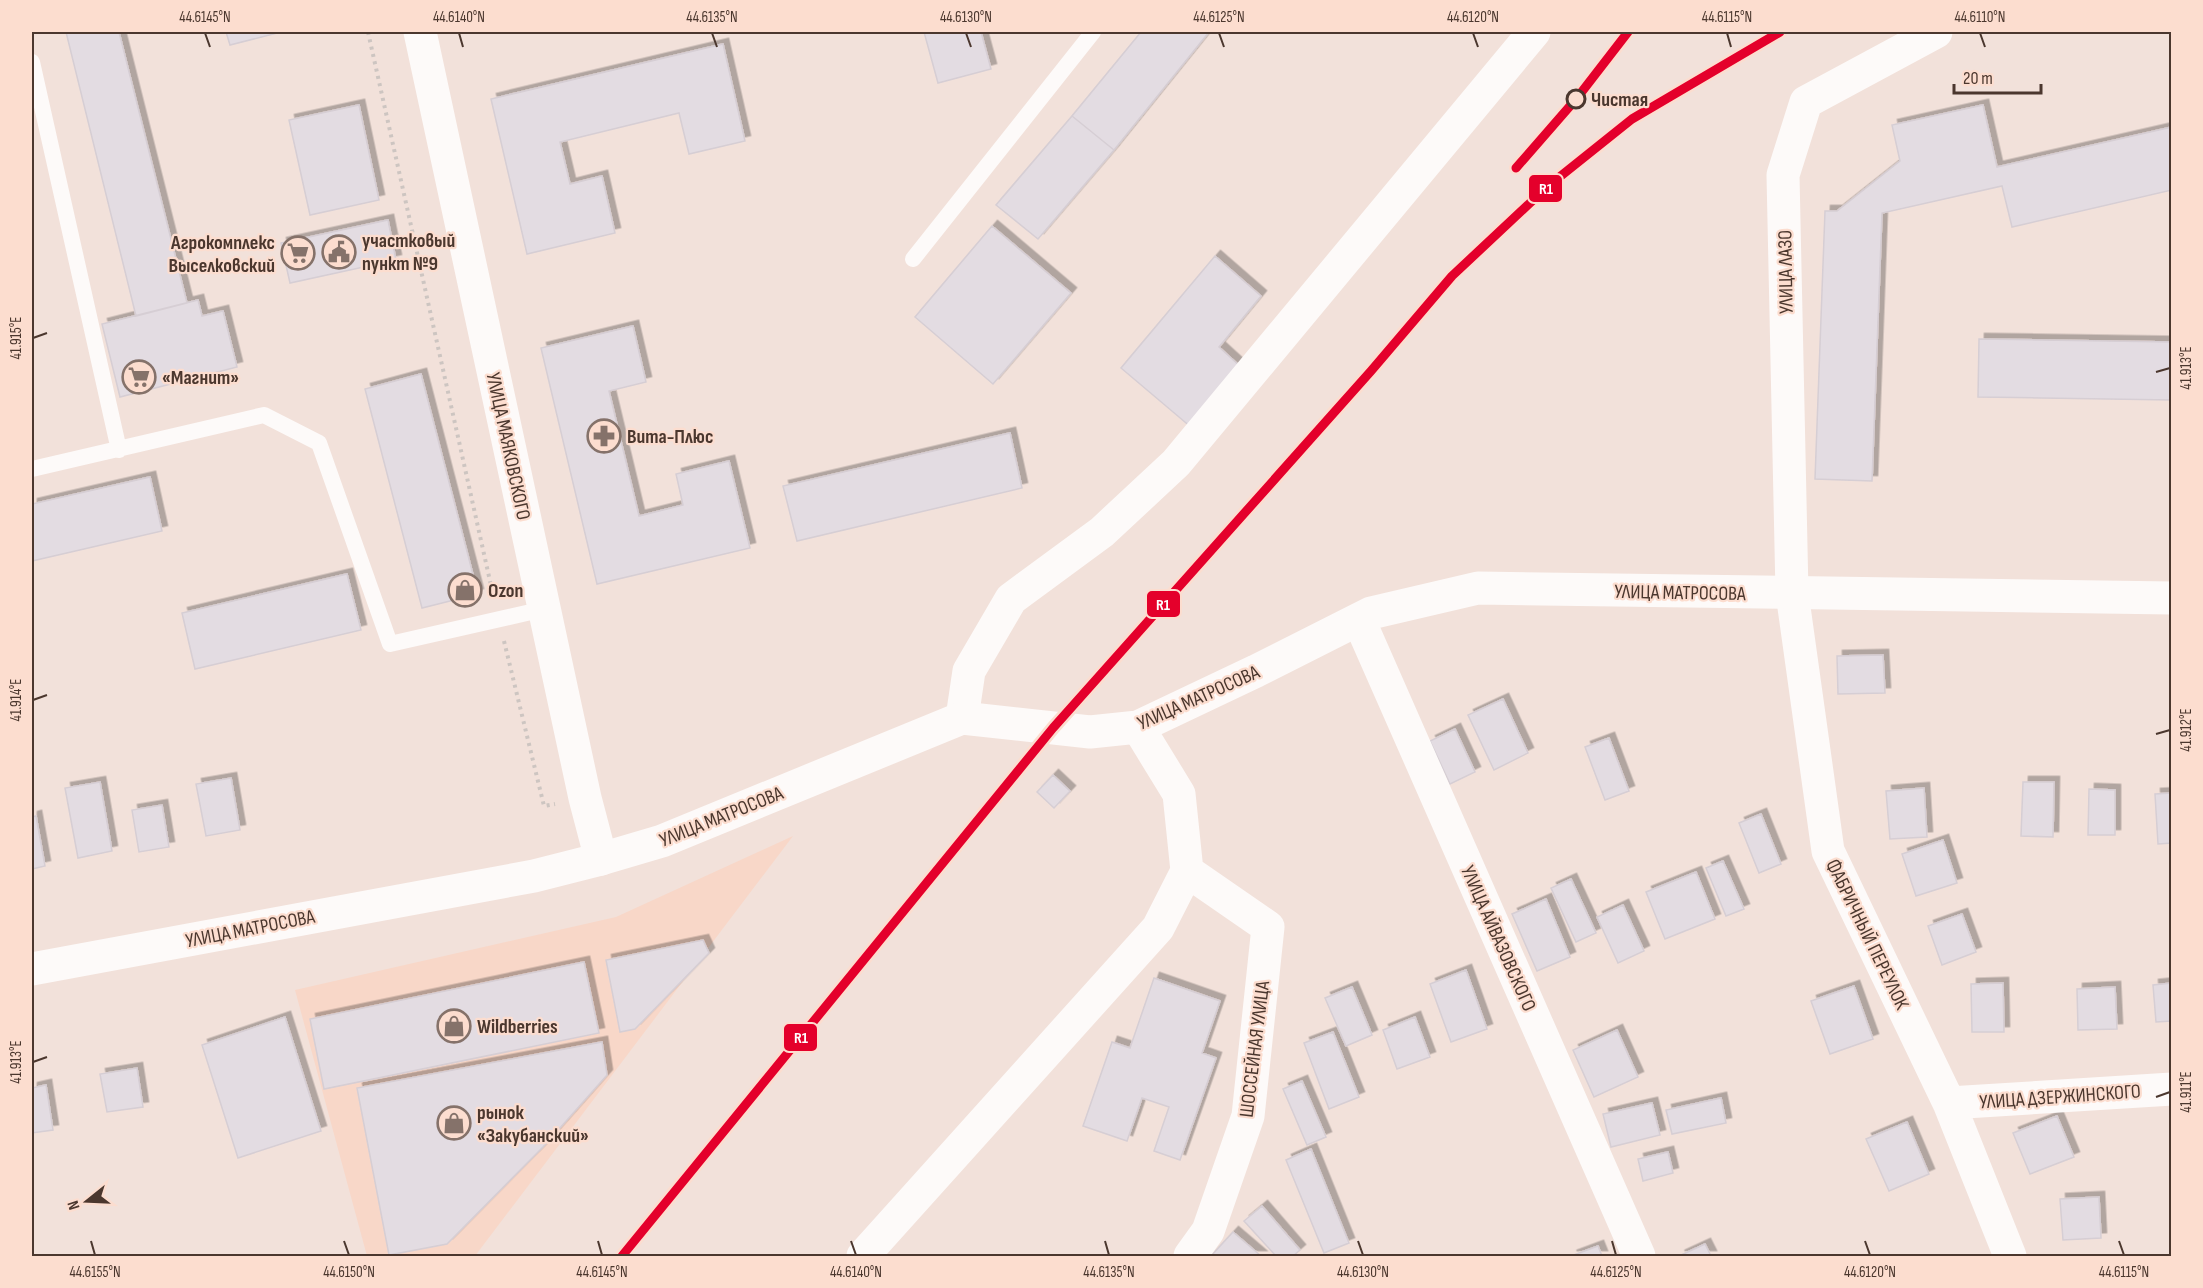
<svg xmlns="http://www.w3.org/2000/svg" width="2203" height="1288" viewBox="0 0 2203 1288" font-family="'Sofia Sans Condensed',sans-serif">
  <defs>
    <filter id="shadow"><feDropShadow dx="5.5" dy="-5.5" stdDeviation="0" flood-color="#0004"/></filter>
  </defs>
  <rect width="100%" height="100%" fill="#f2e1da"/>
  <path fill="#f8d7c8" d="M793,836l-318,420h-108l-72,-266 321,-73z"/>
  <path fill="#e3dce2" stroke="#d6ced4" stroke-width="1.5" filter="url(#shadow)" d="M66,32h53l68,271 -51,13z
    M226,32h55l-51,13z
    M924,32h57l10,37 -53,14z
    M1141,32h68l-95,118 -42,-34z
    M723,44l22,97 -56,13 -10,-41 -119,29 10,42 32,-8 13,57 -88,21 -36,-155z
    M359,105l20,95 -69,15 -21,-95z
    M1983,105l14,62 175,-40v63l-160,37 -10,-41 -120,27 -10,268 -57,-2 10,-268h12l63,-50 -8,-36z
    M1072,116l42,34 -76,89 -42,-34z
    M388,220l8,40 -106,23 -9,-40z
    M992,226l79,67 -78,91 -78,-67z
    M1215,256l46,40 -42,51 23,21 -50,60 -71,-60z
    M198,300l4,16 21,-5 14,56 -117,30 -18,-73z
    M633,326l13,56 -37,9 30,125 44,-11 -7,-31 53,-13 21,87 -153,36 -56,-236z
    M1979,339l193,3v58l-194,-3z
    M421,374l57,220 -56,14 -57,-219z
    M1010,433l12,55 -225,53 -14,-55z
    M150,477l12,54 -130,30v-57z
    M347,574l14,56 -166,39 -13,-56z
    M1883,655l2,38 -47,1 -1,-38z
    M1503,699l25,54 -34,17 -26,-55z
    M1455,729l20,43 -25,12 -20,-43z
    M1609,738l20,53 -24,9 -20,-53z
    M1053,775l17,16 -16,17 -17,-16z
    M231,778l9,52 -34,6 -10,-52z
    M100,782l12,69 -34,7 -13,-70z
    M2023,782h31l-1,55 -32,-1z
    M1924,788l3,49 -37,2 -4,-48z
    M2089,789l26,1v45h-27z
    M2172,793v50l-14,1 -3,-50z
    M162,805l7,42 -30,5 -7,-42z
    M1761,814l20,50 -22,9 -20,-50z
    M36,816l9,50 -13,3v-52z
    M1943,840l14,43 -41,13 -14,-42z
    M1723,861l21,48 -18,7 -20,-48z
    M1696,872l19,47 -50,20 -19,-47z
    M1571,879l25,54 -20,9 -25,-54z
    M1546,899l24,58 -33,14 -25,-57z
    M1623,905l21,46 -26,12 -21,-46z
    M1962,914l14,38 -34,13 -14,-39z
    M703,940l6,13 -74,76 -15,3 -14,-72z
    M584,962l15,71 -275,56 -14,-70z
    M1466,970l21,59 -36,13 -21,-58z
    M1154,978l66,23 -18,52 14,5 -36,102 -26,-9 15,-44 -27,-9 -15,43 -44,-15 29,-84 18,6z
    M2003,983l1,49h-32l-1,-48z
    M2172,983v38l-16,1 -3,-37z
    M1854,986l19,53 -43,15 -19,-53z
    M1352,987l20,48 -26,11 -21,-48z
    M2115,987l2,42 -39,1 -1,-41z
    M285,1017l36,114 -83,27 -36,-113z
    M1415,1017l15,40 -33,12 -14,-39z
    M1617,1030l21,47 -44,20 -21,-47z
    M1333,1032l26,65 -30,12 -25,-66z
    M602,1042l5,33 -64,72 -96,97 -58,11 -32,-167z
    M137,1068l6,39 -36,5 -7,-38z
    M1302,1081l24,56 -19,8 -24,-56z
    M46,1085l7,45 -21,3v-45z
    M1721,1098l5,25 -54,11 -6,-24z
    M1652,1103l8,32 -49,12 -8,-33z
    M2057,1116l17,41 -44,17 -17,-41z
    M1907,1122l22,52 -40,17 -23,-52z
    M1311,1149l38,94 -25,10 -38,-93z
    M1668,1152l5,21 -30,8 -5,-22z
    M2099,1197l2,41 -38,2 -3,-41z
    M1262,1206l38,44 -7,6h-17l-32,-35z
    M1233,1232l28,24h-50z
    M1705,1244l6,12h-32z
    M1598,1246l4,10h-31z"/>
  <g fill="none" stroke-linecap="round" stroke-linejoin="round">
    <path stroke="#cdc5c1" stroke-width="4" stroke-dasharray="3 4.5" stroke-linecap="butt" d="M368,32l126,567
      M504,641l40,165 11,-2"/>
    <path stroke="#fdfaf9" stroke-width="16" d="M32,62l87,388
      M913,259l180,-227
      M32,469l232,-54 55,28 71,201 154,-35"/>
    <path stroke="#fdfaf9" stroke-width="33" d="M420,32l165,766 16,61
      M1936,32l-130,70 -23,73 9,418 36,258 121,252 61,153
      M1359,620l280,636
      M962,718l7,-47 42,-72 91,-67 74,-69 358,-431
      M1187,871l81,56 -20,189 -40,115 -18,25
      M1949,1103l223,-14
      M863,1256l295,-328 29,-57 -8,-77 -41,-67"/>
    <path stroke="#fdfaf9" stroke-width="33" d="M32,969l502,-93 67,-17 61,-18 300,-123 128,14 48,-5 118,-56 115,-58 107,-25 694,10"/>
    <path stroke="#ddd7d5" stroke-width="4.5" stroke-dasharray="8 8" stroke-linecap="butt" d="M622,1256l431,-528 318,-357 81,-95 95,-89 85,-68 148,-87"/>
    <g stroke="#fcddcf" stroke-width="14">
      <path id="rail-1" d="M1516,168l61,-70 51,-66
        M622,1256l431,-528 318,-357 81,-95 95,-89 85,-68 148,-87"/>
    </g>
    <use href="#rail-1" stroke="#e4002b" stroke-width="9"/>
  </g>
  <path fill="none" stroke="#4b372e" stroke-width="2" d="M205,33l5,14M459,33l4,14M712,33l5,14M966,33l5,14M1219,33l5,14M1473,33l5,14M1727,33l4,14M1980,33l5,14M33,338l14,-5M2156,372l14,-4M33,700l14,-5M2156,734l14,-4M33,1062l14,-5M2156,1097l14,-5M91,1241l4,14M344,1241l5,14M598,1241l4,14M851,1241l5,14M1105,1241l4,14M1358,1241l5,14M1612,1241l4,14M1865,1241l5,14M2119,1241l5,14"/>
  <defs>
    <g id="civic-ring" transform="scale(1.725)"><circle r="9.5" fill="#fcddcf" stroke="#85726a" stroke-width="1.5"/><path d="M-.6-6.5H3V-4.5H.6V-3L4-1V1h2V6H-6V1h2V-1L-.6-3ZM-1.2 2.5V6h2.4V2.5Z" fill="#85726a"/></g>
    <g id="supermarket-ring" transform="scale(1.725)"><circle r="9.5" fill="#fcddcf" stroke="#85726a" stroke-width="1.5"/><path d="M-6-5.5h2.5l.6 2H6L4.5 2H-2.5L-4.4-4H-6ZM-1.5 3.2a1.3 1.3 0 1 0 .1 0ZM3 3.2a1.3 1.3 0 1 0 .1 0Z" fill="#85726a"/></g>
    <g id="pharmacy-ring" transform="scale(1.725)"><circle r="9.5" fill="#fcddcf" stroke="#85726a" stroke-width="1.5"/><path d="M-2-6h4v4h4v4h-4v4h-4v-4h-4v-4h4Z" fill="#85726a"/></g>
    <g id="shop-ring" transform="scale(1.725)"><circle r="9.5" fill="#fcddcf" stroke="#85726a" stroke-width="1.5"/><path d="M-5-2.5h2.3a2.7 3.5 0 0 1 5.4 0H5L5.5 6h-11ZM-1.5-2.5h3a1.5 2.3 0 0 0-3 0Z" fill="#85726a"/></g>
  </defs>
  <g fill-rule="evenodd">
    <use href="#civic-ring" x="339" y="252"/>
    <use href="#supermarket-ring" x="298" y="253"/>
    <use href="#supermarket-ring" x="139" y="377"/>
    <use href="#pharmacy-ring" x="604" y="436"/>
    <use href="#shop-ring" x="465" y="590"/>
    <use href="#shop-ring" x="454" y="1026"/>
    <use href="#shop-ring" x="454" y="1123"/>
  </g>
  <circle fill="#fcddcf" stroke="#4b372e" stroke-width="3" cx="1576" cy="99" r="9"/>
  <g text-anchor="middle" stroke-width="4.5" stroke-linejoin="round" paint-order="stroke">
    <g font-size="20" font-weight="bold" fill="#4b372e" stroke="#fcddcf" text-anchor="start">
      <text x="1591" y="106">Чистая</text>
    </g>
    <g font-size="20" font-weight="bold" fill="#4b372e" stroke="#fcddcf" text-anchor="start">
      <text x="362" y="247">участковый<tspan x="362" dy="23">пункт №9</tspan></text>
      <text x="275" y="249" text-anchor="end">Агрокомплекс<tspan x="275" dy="23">Выселковский</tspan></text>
      <text x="162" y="384">«Магнит»</text>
      <text x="627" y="443">Вита-Плюс</text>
      <text x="488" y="597">Ozon</text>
      <text x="477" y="1033">Wildberries</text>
      <text x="477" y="1119">рынок<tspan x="477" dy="23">«Закубанский»</tspan></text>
    </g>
    <g font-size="20" fill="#4b372e" stroke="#fcddcf">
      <text transform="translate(1785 272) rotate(-91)" y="7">УЛИЦА ЛАЗО</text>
      <text transform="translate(509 446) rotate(78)" y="7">УЛИЦА МАЯКОВСКОГО</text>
      <text transform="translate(1680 592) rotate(1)" y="7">УЛИЦА МАТРОСОВА</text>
      <text transform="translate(1198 697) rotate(-24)" y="7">УЛИЦА МАТРОСОВА</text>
      <text transform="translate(721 816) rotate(-22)" y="7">УЛИЦА МАТРОСОВА</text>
      <text transform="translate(250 928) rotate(-11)" y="7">УЛИЦА МАТРОСОВА</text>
      <text transform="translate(1868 934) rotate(64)" y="7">ФАБРИЧНЫЙ ПЕРЕУЛОК</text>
      <text transform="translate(1499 938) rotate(66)" y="7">УЛИЦА АЙВАЗОВСКОГО</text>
      <text transform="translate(1254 1049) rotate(-83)" y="7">ШОССЕЙНАЯ УЛИЦА</text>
      <text transform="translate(2060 1096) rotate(-4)" y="7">УЛИЦА ДЗЕРЖИНСКОГО</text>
    </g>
  </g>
  <g stroke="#fcddcf" stroke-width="2">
    <rect x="1528" y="174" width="35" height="29" rx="6" fill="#e4002b"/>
    <rect x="1146" y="590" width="35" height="28" rx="6" fill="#e4002b"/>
    <rect x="783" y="1023" width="35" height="29" rx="6" fill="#e4002b"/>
  </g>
  <g font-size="16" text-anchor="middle" font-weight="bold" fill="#fff">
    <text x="1546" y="194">R1</text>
    <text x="1163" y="610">R1</text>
    <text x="801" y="1043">R1</text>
  </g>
  <rect width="2203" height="1288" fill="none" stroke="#fcddcf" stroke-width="66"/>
  <g transform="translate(87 1201) rotate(252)" stroke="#fcddcf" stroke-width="4.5" paint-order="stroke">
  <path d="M0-4.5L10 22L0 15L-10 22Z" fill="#4b372e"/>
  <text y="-9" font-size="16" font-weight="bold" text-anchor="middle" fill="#4b372e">N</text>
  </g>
  <path d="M1954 84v9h87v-9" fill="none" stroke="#4b372e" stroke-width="3"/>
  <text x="1963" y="84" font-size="18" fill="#4b372e" stroke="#fcddcf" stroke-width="4.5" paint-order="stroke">20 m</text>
  <rect x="33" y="33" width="2137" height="1222" fill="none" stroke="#4b372e" stroke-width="2"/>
  <g font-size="15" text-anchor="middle" fill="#4b372e">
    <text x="205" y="22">44.6145°N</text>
    <text x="459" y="22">44.6140°N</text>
    <text x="712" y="22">44.6135°N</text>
    <text x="966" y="22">44.6130°N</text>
    <text x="1219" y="22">44.6125°N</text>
    <text x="1473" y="22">44.6120°N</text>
    <text x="1727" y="22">44.6115°N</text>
    <text x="1980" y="22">44.6110°N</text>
    <text transform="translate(16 338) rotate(-90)" y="5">41.915°E</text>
    <text transform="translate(2186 368) rotate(-90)" y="5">41.913°E</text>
    <text transform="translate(16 700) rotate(-90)" y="5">41.914°E</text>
    <text transform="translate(2186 730) rotate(-90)" y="5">41.912°E</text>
    <text transform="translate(16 1062) rotate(-90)" y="5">41.913°E</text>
    <text transform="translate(2186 1092) rotate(-90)" y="5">41.911°E</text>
    <text x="95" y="1277">44.6155°N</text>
    <text x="349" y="1277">44.6150°N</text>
    <text x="602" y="1277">44.6145°N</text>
    <text x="856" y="1277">44.6140°N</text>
    <text x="1109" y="1277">44.6135°N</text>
    <text x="1363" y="1277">44.6130°N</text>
    <text x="1616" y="1277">44.6125°N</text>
    <text x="1870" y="1277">44.6120°N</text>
    <text x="2124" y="1277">44.6115°N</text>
  </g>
</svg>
